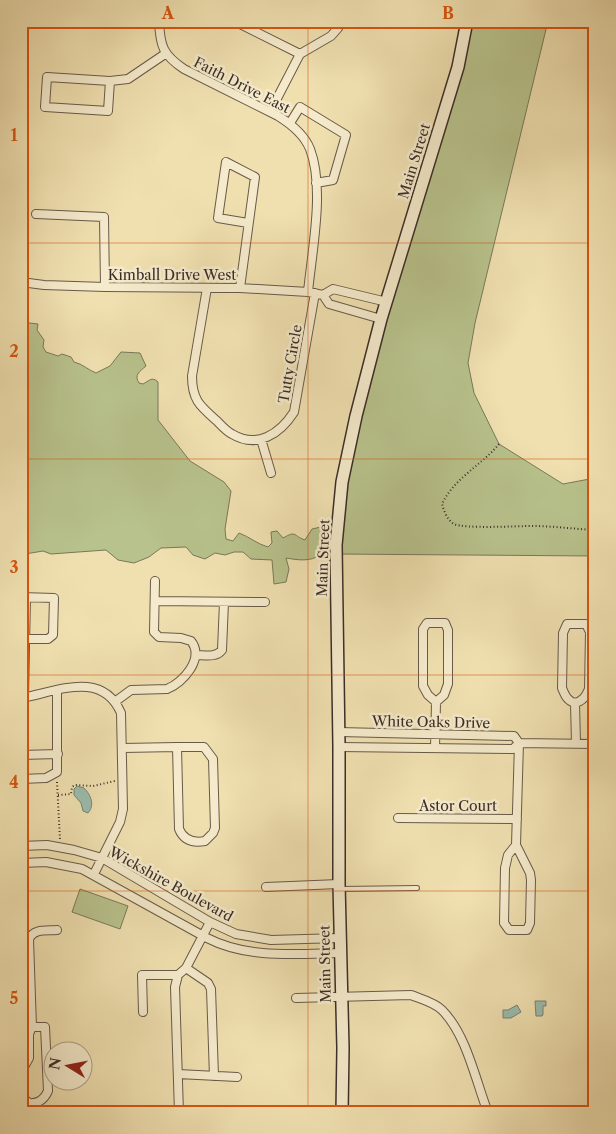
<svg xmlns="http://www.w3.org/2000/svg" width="616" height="1134" viewBox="0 0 616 1134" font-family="'Libre Caslon Text',serif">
  <rect width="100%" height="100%" fill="#f0e0b0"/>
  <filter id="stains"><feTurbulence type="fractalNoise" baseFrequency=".004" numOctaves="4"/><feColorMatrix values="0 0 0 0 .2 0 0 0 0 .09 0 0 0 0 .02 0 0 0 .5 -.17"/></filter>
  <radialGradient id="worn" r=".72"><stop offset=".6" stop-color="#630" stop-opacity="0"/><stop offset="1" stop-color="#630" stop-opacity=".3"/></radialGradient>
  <path fill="#b8c28c" stroke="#79785a" d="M467,21h81l-73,302 -7,40 6,30 25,51 64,40 32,-6v78l-259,-2 6,-72z
    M21,322l17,2 -1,6 7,10 -1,7 3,5 12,4 4,-2 9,3 3,5c9,2 14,8 22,11l14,-7 11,-14 19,1 6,13c-7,6 -12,9 -7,17l4,1c6,-3 9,-8 15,-2v38l32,41 34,21 7,9 -6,38 1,10 7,2 6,-8c11,4 18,11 29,14l4,-4 -1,-11 6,-1 6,7c14,-8 10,-2 22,2l7,-11 9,-2 -1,28c-10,7 -22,5 -34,3l3,11 -3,13 -12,2 -2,-24 -21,-1 -8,-7h-9l-9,3 -10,-2 -10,6 -12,-4 -7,-8 -25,1 -12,9 -15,6 -16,-3 -12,-10 -55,4 -8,-3 -18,3 -4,-2z
    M80,889l48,17 -8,23 -48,-17z"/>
  <path fill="#9abdae" stroke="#748378" d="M77,786l7,2c7,7 11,17 4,25l-5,-2 -2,-8 -7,-8v-6z
    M535,1001h11v5h-3v9l-1,1h-6z
    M517,1005l4,7 -10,6h-8v-8h5z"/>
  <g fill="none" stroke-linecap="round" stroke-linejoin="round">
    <g stroke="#685a4a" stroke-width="6">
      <path id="lane" d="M341,889l76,-1"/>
    </g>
    <g stroke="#685a4a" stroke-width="10">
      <path id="street" d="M159,21c1,25 4,34 25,48l94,47c13,8 26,18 32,33 15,39 2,101 -2,143
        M234,21l66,33
        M110,81l-63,-4 -2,30 63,4 2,-30 18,-2 37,-25
        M270,112l30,-58 31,-18 7,-8 3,-7
        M290,123l10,-16 46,28 -13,45 -17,3
        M36,214l68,3 1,70
        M21,282l23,3 61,2 135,1 68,4 15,3 6,9 52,15
        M207,288l-15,88c0,24 8,30 25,45 4,4 9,10 15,13 25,15 48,0 62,-22l21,-119
        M240,288l15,-111 -29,-15 -8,56 30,5
        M323,295l10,-6 54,13
        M261,439l10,34
        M21,597l33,1 -1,37 -5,4h-23
        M155,601l110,1
        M196,655c9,0 20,3 26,-5l2,-48
        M24,697l2,-100
        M21,698c35,-6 81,-29 100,15l2,96 -3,13 -26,52
        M116,701l15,-11 36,-1c16,-6 38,-31 24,-48l-10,-3 -22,-1 -5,-5 1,-51
        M575,703c8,-2 11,-7 14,-14l1,-57 -4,-8h-19l-4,9 -1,55c3,7 5,13 13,15l1,40
        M339,732l175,4 5,7 -6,6 -174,-2
        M123,748l54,-1 2,82c5,12 15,14 26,12l8,-8 2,-5 -2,-69 -9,-12h-27
        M435,748l1,-46 -8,-7 -5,-9v-57l4,-6h18l3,7v54l-4,11 -8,7
        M21,755l37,-1
        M21,779l25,-1 11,-6v-82
        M398,818l119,1
        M516,845l-8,10 -3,13 -1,55 5,7h18l3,-7 1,-43 -1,-7 -14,-28 3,-102 76,1
        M21,846l26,-1 27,5 28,8 108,64 26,12 35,6 69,-2
        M21,863l25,-1 36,7 125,69c41,21 88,16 133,15
        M266,887l73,-3
        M186,968l22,15 3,6 3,87
        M296,998l115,-3c10,4 23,7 31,15 24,24 33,68 45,100l3,3
        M143,1012l-1,-37h36
        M21,1072l8,-14v-24l3,-7 -3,-88c5,-11 18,-8 28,-9
        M178,1074l59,3
        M21,1096l8,7c9,1 15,-3 19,-12l-3,-64h-13
        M179,1113l-4,-126 3,-12 8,-7 24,-46
        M587,1113l8,-9"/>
    </g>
    <g stroke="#3a2d28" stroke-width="14">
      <path id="secondary" d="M342,1113l1,-65 -4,-164v-137l-3,-202 6,-63 14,-66 25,-97 77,-252 9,-46"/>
    </g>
    <path stroke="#3a2d28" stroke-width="2" stroke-dasharray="1 2.5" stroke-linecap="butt" d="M499,444c-17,21 -45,34 -57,60 2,7 5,16 12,20 11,5 63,2 78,2 21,0 42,3 63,4
      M57,782l3,58
      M58,795l13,-1 1,-7 3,-2 18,1 22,-5"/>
    <use href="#lane" stroke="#f5ebcc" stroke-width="4"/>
    <use href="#street" stroke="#f5ebcc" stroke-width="8"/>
    <use href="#secondary" stroke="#f5ebcc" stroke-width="11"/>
  </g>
  <path fill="none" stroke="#d7550f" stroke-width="1" stroke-opacity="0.55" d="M308,21v1092M21,243h574M21,459h574M21,675h574M21,891h574"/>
  <g text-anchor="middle" stroke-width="5" stroke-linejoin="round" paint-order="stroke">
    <g font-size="14" fill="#3a2d28" stroke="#f5ebcc">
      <text transform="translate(242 85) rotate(27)" y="5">Faith Drive East</text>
      <text transform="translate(414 161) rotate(-73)" y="5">Main Street</text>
      <text x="172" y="280">Kimball Drive West</text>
      <text transform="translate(290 364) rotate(-80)" y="5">Tutty Circle</text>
      <text transform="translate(323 558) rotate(-88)" y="5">Main Street</text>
      <text transform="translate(431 722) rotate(1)" y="5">White Oaks Drive</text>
      <text x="458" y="811">Astor Court</text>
      <text transform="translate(171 884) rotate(29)" y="5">Wickshire Boulevard</text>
      <text transform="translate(325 964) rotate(-91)" y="5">Main Street</text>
    </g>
  </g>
  <rect width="616" height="1134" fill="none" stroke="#f0e0b0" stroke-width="55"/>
  <g transform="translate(68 1066) rotate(280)"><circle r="24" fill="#f5ebcc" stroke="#aa9f8a"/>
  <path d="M0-4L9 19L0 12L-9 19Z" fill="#8f2418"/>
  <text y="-8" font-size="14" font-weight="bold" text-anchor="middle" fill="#3a2d28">N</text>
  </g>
  <rect x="28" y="28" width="560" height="1078" fill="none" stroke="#d7550f" stroke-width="2"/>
  <g font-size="16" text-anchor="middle" font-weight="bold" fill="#d7550f">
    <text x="168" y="19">A</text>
    <text x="448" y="19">B</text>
    <text x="14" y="141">1</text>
    <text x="14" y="357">2</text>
    <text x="14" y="573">3</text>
    <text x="14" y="788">4</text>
    <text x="14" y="1004">5</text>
  </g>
  <rect width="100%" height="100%" filter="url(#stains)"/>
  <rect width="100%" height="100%" fill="url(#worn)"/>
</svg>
